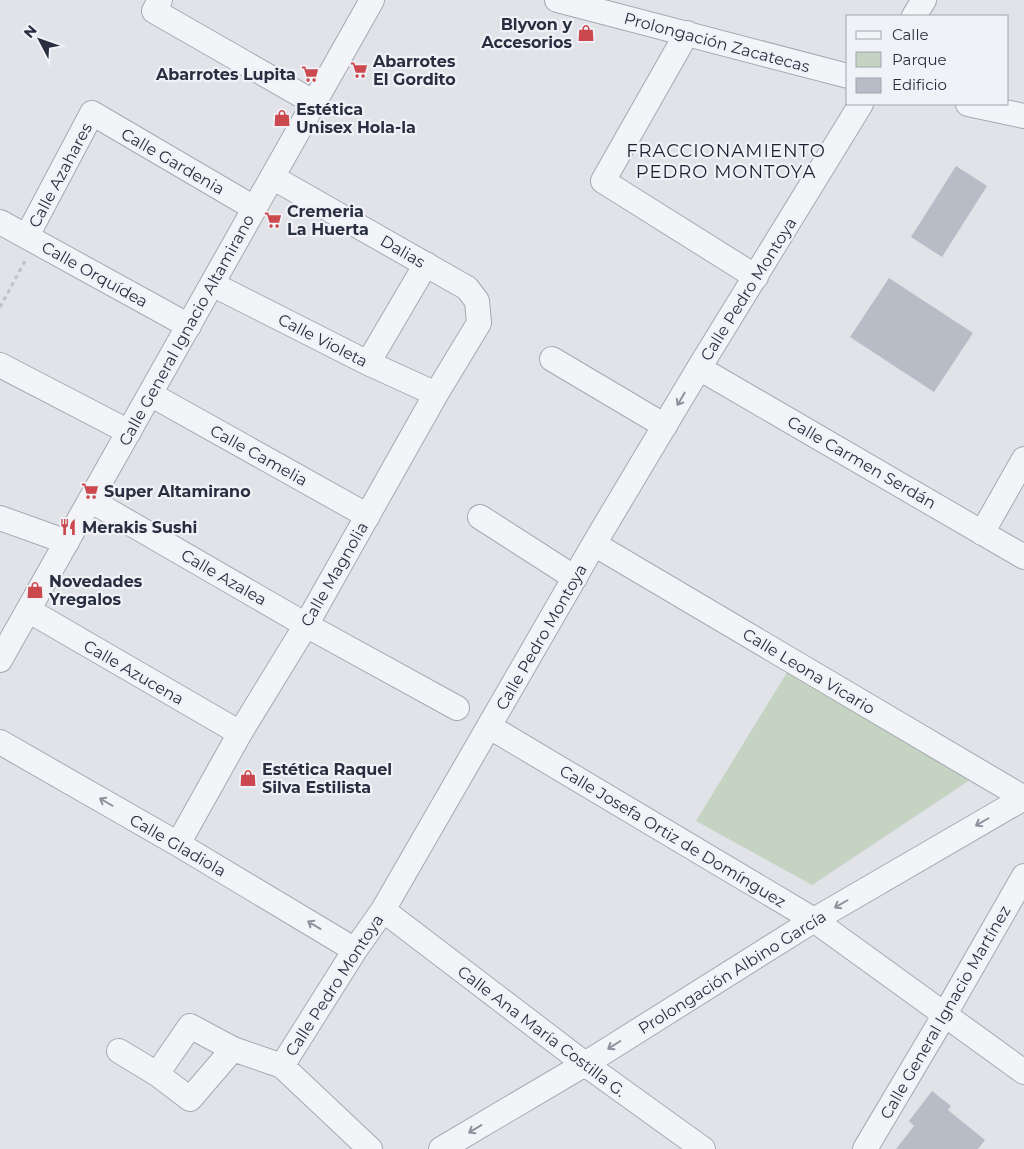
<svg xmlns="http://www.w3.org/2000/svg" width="1024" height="1149" viewBox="0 0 1024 1149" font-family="Montserrat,sans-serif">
  <rect width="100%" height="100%" fill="#e1e3e9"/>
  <path fill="#c4d3c2" d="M789,669l184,109 -161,107 -116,-64z"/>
  <path fill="#b8bcc6" d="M956,166l31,20 -45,71 -31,-20z
    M889,278l84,55 -39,59 -84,-55z
    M932,1091l19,15 -3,4 37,30 -7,9h-82l18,-23 -5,-5z"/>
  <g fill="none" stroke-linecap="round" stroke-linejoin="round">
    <g stroke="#a6a9b3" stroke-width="26">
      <path id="street" d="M160,0l-6,11 159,91
        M557,0l291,76
        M914,16l10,-16
        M687,33l-84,148 153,96
        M968,104l56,12
        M0,222l189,104
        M27,236l65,-123 162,95
        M212,284l156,79 68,31
        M552,359l113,67
        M368,363l58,-99
        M0,365l129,67
        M699,368l325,189
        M150,394l218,122
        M90,500l216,125 151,83
        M480,517l95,61
        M0,518l67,24
        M982,533l42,-74
        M594,544l430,254
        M28,610l212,123
        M0,660l372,-660
        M490,727l324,193 210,152
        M0,742l178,102 177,106
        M178,844l62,-111 66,-108 130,-231 43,-71 -2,-22 -10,-13 -195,-111
        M383,910l202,154 118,85
        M119,1051l38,23 33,25 43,-50
        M282,1066l73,-116 28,-40 211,-366 105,-176 162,-264
        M157,1074l33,-48 43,23 49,17 88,83
        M441,1149l144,-85 229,-144 210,-122
        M865,1149l80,-135 79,-138"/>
    </g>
    <path stroke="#bec1c7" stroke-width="3" stroke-dasharray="4 4" stroke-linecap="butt" d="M0,307l25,-46"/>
    <use href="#street" stroke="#f3f4f7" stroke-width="24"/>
  </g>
  <defs><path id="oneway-shaft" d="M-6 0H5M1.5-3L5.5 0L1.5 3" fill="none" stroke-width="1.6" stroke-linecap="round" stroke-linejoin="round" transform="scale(1.25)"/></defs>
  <g stroke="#8e929c">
    <use href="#oneway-shaft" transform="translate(681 399) rotate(120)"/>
    <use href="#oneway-shaft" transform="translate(106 802) rotate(-150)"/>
    <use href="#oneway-shaft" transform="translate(982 822) rotate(150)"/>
    <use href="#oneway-shaft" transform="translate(841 904) rotate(150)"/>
    <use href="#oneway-shaft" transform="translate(314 925) rotate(-149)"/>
    <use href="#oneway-shaft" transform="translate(614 1045) rotate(148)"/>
    <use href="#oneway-shaft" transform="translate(475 1129) rotate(149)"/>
  </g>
  <defs>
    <g id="shop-bare" transform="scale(1.35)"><path d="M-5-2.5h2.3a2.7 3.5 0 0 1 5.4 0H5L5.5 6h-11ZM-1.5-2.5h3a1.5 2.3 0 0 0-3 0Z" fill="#cb494e" stroke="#f0f2f7" stroke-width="2.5" paint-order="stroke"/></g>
    <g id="supermarket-bare" transform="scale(1.35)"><path d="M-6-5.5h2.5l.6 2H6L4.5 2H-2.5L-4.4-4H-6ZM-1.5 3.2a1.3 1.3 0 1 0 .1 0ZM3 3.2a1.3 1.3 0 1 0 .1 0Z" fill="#cb494e" stroke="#f0f2f7" stroke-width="2.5" paint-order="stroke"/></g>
    <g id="restaurant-bare" transform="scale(1.35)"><path d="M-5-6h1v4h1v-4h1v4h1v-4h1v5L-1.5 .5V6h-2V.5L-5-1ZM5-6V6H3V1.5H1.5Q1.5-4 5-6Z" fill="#cb494e" stroke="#f0f2f7" stroke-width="2.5" paint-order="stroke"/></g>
  </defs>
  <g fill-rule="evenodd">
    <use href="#shop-bare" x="586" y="33"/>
    <use href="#supermarket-bare" x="359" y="70"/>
    <use href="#supermarket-bare" x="310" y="74"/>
    <use href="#shop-bare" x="282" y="118"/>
    <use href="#supermarket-bare" x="273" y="220"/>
    <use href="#supermarket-bare" x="90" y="491"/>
    <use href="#restaurant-bare" x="68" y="527"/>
    <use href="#shop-bare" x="35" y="590"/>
    <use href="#shop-bare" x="248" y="778"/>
  </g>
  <g text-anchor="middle" stroke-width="4.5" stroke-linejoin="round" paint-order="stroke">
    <g font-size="16" font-weight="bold" fill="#292f40" stroke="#f0f2f7" text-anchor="start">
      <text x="572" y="30" text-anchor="end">Blyvon y<tspan x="572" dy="18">Accesorios</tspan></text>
      <text x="373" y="67">Abarrotes<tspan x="373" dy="18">El Gordito</tspan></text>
      <text x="296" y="80" text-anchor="end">Abarrotes Lupita</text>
      <text x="296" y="115">Estética<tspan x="296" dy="18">Unisex Hola-la</tspan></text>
      <text x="287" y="217">Cremeria<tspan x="287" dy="18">La Huerta</tspan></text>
      <text x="104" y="497">Super Altamirano</text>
      <text x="82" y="533">Merakis Sushi</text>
      <text x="49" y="587">Novedades<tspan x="49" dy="18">Yregalos</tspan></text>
      <text x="262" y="775">Estética Raquel<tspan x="262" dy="18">Silva Estilista</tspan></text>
    </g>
    <g font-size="16" fill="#292f40" stroke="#f0f2f7">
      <text transform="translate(717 42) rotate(15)" y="6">Prolongación Zacatecas</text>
      <text transform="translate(173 161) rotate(30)" y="6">Calle Gardenia</text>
      <text transform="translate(60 175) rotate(-62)" y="6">Calle Azahares</text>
      <text transform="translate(403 251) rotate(30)" y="6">Dalias</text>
      <text transform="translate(95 274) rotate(29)" y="6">Calle Orquídea</text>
      <text transform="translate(748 289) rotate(-58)" y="6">Calle Pedro Montoya</text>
      <text transform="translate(186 330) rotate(-61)" y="6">Calle General Ignacio Altamirano</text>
      <text transform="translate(323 340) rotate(27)" y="6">Calle Violeta</text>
      <text transform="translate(259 455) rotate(29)" y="6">Calle Camelia</text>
      <text transform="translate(862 462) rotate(30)" y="6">Calle Carmen Serdán</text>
      <text transform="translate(334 574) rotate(-60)" y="6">Calle Magnolia</text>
      <text transform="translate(224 577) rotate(30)" y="6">Calle Azalea</text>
      <text transform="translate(541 637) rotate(-60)" y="6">Calle Pedro Montoya</text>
      <text transform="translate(809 671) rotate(31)" y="6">Calle Leona Vicario</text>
      <text transform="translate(134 672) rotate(30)" y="6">Calle Azucena</text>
      <text transform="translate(673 836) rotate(31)" y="6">Calle Josefa Ortiz de Domínguez</text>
      <text transform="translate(178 845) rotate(30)" y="6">Calle Gladiola</text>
      <text transform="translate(732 972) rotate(-32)" y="6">Prolongación Albino García</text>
      <text transform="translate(334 985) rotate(-57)" y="6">Calle Pedro Montoya</text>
      <text transform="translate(945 1012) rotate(-60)" y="6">Calle General Ignacio Martínez</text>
      <text transform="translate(542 1031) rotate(37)" y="6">Calle Ana María Costilla G.</text>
    </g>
    <g font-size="18" letter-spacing="1" fill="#1c2131" stroke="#f0f2f7">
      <text x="726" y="157">FRACCIONAMIENTO<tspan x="726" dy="21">PEDRO MONTOYA</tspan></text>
    </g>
  </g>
  <rect x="846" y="15" width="162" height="90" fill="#f0f2f7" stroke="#a0a4ae"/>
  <rect x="856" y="31" width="25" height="8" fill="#f3f4f7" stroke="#a0a4ae"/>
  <text x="892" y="40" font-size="15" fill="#292f40">Calle</text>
  <rect x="856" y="52" width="25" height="15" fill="#c4d3c2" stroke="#a0a4ae"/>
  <text x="892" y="65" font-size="15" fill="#292f40">Parque</text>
  <rect x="856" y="78" width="25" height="15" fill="#b8bcc6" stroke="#a0a4ae"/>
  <text x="892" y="90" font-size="15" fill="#292f40">Edificio</text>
  <g transform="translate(40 40) rotate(311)" stroke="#f0f2f7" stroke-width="4" paint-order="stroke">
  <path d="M0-4L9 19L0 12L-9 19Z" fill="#292f40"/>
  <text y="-8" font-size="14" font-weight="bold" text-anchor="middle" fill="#292f40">N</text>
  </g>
</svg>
